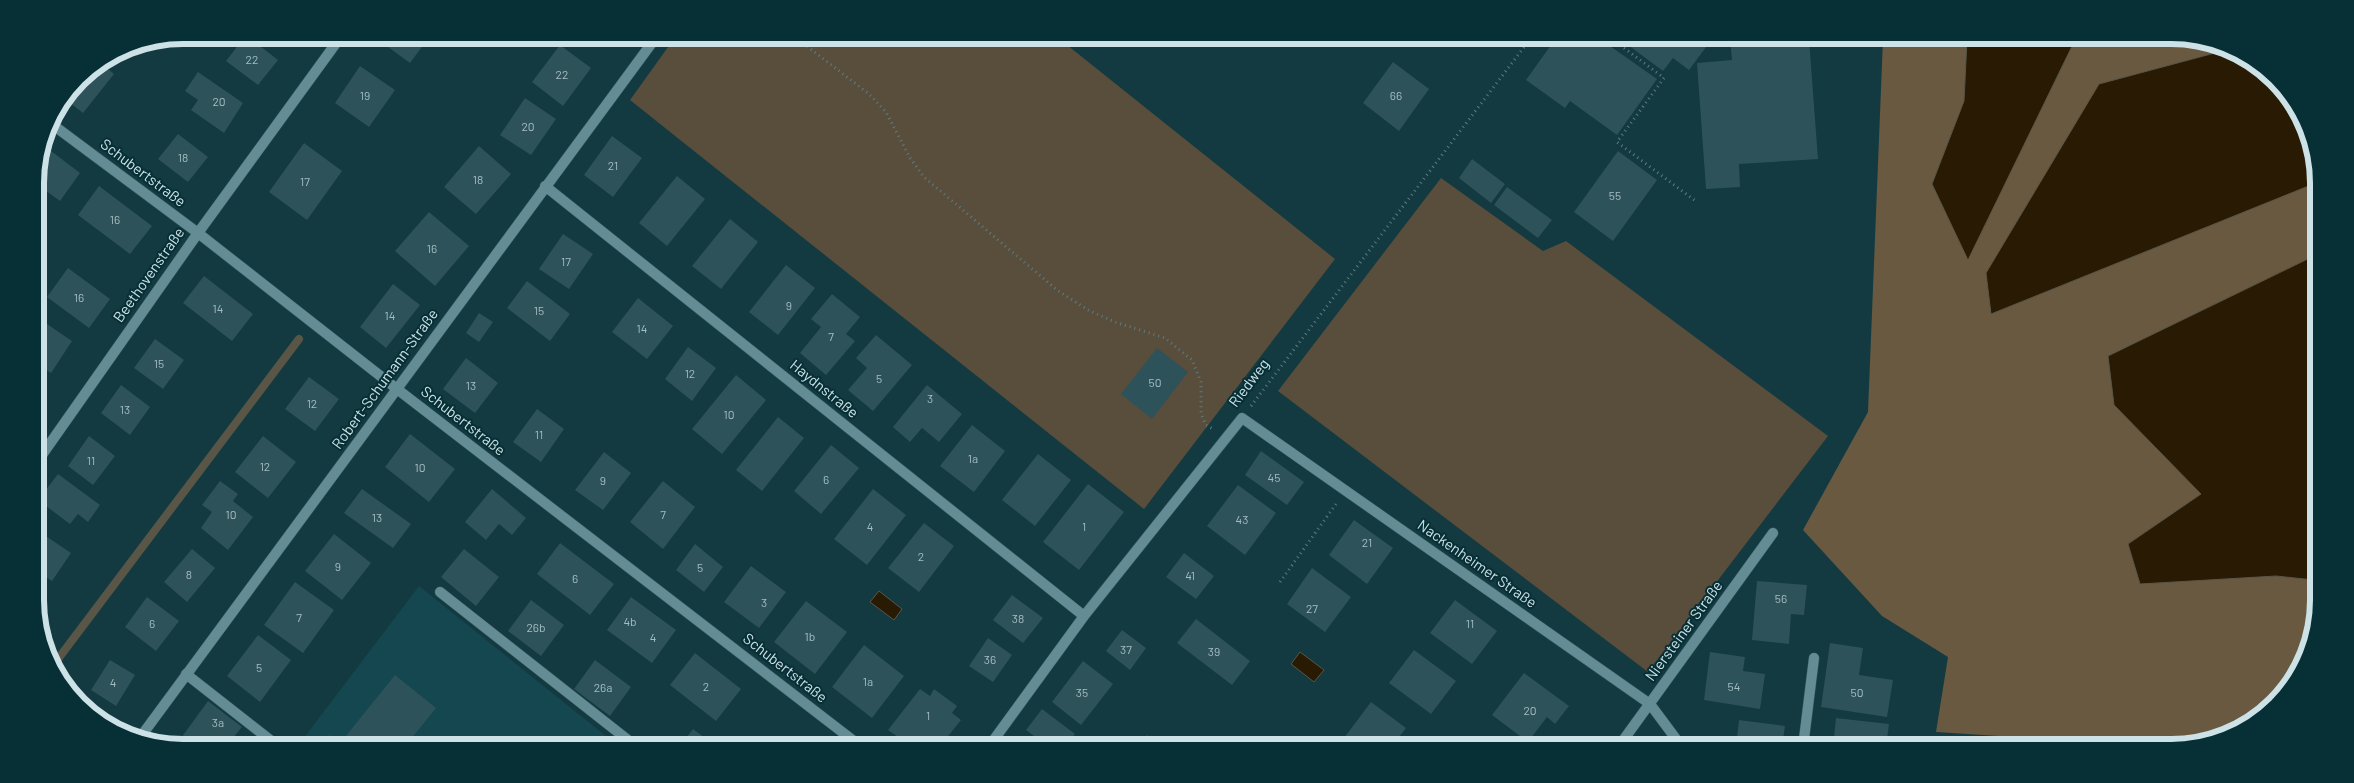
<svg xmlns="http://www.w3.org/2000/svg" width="2354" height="783" viewBox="0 0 2354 783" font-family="Barlow,sans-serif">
  <rect width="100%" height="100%" fill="#133a40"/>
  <path fill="#14474f" d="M419,586l197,158 -316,-1z"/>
  <path fill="#594d3c" d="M676,36l381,1 278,222 -191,250 -514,-409z
    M1441,178l102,73 23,-10 262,195 -180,236 -370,-281z"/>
  <path fill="#695941" d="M1883,39l84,1 -3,61 -32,83 36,75 107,-219h135l16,10 -127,34 -108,230 325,-131v72l-208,101 7,49 86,89 -73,50 149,32 37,4v59l-20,43 -33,35 -34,20 -46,11h-72l-1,-5 -172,-11 12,-75 -66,-41 -79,-86 65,-118z"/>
  <path fill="#281a03" stroke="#5a5647" d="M1967,40h108l-107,220 -36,-76 32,-83z
    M2226,50l56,35 34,69v29l-325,131 -5,-41 113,-189z
    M2316,255l-2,325 -38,-4 -136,8 -12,-40 73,-50 -87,-89 -6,-49z
    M879,591l23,18 -8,11 -24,-18z
    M1300,652l24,18 -10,12 -23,-18z"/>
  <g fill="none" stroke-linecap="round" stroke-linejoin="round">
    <path stroke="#5a5647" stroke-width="8" d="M55,663l244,-324"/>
  </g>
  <path fill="#2d5259" d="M246,35l32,25 -20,25 -32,-24z
    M379,35l31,1h20l-20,27 -33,-24z
    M602,36h14l-4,7z
    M1556,38l44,1 57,40 -40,56 -47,-34 -5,7 -39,-28z
    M1620,39h92l-23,31 -16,-12 -10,13z
    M1730,39h79l9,120 -79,5 1,23 -34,2 -9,-126 35,-3z
    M132,45l-12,15 -7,-5 14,-9z
    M560,45l31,23 -28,38 -31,-24z
    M1393,62l36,27 -30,42 -36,-28z
    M101,63l13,11 -31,39 -18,-14 14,-21z
    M360,66l35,24 -26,37 -34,-24z
    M198,72l45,31 -19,30 -33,-23 7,-10 -13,-9z
    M525,98l31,21 -25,36 -31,-20z
    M178,134l30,23 -20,25 -30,-23z
    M612,136l30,22 -29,39 -29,-22z
    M304,143l38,28 -35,49 -38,-28z
    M42,144l38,29 -20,28 -25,-18v-10z
    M479,146l32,28 -35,40 -32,-27z
    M1618,151l39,29 -44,61 -39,-29z
    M1472,159l33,25 -14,19 -32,-25z
    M677,176l28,23 -38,47 -28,-23z
    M99,186l53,40 -22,28 -52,-39z
    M1507,187l45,33 -14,18 -44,-33z
    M429,212l40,34 -34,40 -40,-35z
    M730,219l28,23 -37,47 -29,-23z
    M563,234l30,20 -24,35 -30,-20z
    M786,265l29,23 -37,47 -29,-23z
    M68,268l42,31 -21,29 -42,-31z
    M204,276l49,38 -21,27 -49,-38z
    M527,281l43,33 -20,27 -43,-33z
    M393,284l27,21 -34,43 -26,-21z
    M832,294l28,23 -14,17 9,7 -29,34 -26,-22 21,-26 -10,-8z
    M638,298l35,28 -26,33 -35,-27z
    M479,313l14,9 -14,20 -13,-9z
    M47,324l25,17 -21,32 -15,-10v-23z
    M876,335l36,30 -39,46 -25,-21 19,-22 -11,-10z
    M155,339l29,21 -21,29 -29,-21z
    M688,347l28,21 -24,33 -27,-22z
    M1157,348l31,24 -36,47 -31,-25z
    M466,358l32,25 -23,30 -32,-24z
    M736,375l30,25 -44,54 -30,-25z
    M309,377l30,22 -24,32 -30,-22z
    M121,385l29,22 -20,28 -29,-22z
    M927,385l35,29 -23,28 -17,-14 -12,14 -17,-15z
    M537,409l27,20 -23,33 -28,-20z
    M778,417l26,21 -42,53 -26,-21z
    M972,425l33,26 -31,41 -34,-26z
    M410,434l45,35 -26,33 -44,-35z
    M89,436l26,20 -22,29 -25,-19z
    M263,436l33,26 -28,36 -33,-26z
    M831,445l28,23 -38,46 -27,-23z
    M1261,451l43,31 -17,23 -42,-30z
    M604,452l27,21 -28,37 -28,-20z
    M1038,454l33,26 -36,46 -33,-26z
    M58,474l42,31 -12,17 -10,-8 -8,10 -32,-24z
    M220,481l18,13 -5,7 20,16 -25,33 -27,-22 11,-16 -10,-7z
    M663,481l32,26 -32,42 -33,-27z
    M1088,484l36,28 -45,58 -36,-28z
    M1238,485l38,28 -31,42 -38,-29z
    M362,489l49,35 -18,24 -49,-35z
    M492,489l34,29 -14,17 -13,-11 -13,16 -21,-18z
    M873,489l33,26 -39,50 -33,-26z
    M1354,520l39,28 -26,36 -38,-29z
    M924,523l30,23 -35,46 -31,-24z
    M37,530l34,23 -19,28 -15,-10z
    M334,534l37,29 -29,37 -37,-29z
    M560,543l54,41 -24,31 -53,-41z
    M695,544l28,23 -19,25 -28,-22z
    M192,549l23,19 -28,34 -23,-20z
    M464,549l35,28 -23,29 -35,-29z
    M1184,553l30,23 -18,23 -30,-22z
    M751,566l35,26 -27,36 -35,-26z
    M1312,568l39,29 -26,35 -38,-28z
    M1757,581l50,4 -3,30 -13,-1 -2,30 -37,-4z
    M295,582l39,28 -31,43 -39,-28z
    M1012,595l31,23 -20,25 -30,-23z
    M147,597l32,24 -23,30 -31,-24z
    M631,597l45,33 -24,33 -45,-33z
    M531,600l33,25 -23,31 -33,-25z
    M1455,600l42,31 -25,33 -42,-31z
    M806,601l41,31 -32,42 -41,-32z
    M1196,619l54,42 -18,24 -55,-42z
    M1122,630l24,18 -16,22 -24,-19z
    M258,635l33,25 -31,42 -33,-26z
    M988,638l24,17 -19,27 -24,-16z
    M1830,643l33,5 -4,27 34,5 -6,37 -66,-10z
    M864,645l40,31 -32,42 -40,-31z
    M1414,650l42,31 -25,33 -42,-31z
    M1710,652l35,5 -2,14 22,3 -5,35 -56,-9z
    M695,653l46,36 -25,32 -46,-36z
    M110,660l25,15 -19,31 -25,-16z
    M595,660l36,27 -21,29 -36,-27z
    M1083,661l30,23 -32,41 -29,-23z
    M1524,673l45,33 -14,18 -8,-7 -19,25 -36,-27z
    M395,675l41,33 -29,36 -54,-1 -8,-6z
    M920,689l10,7 4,-7 23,17 -5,7 9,7 -20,25h-38l2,-3 -17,-12z
    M208,701l34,26 -13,16h-42l-6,-5z
    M1371,702l35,26 -14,18h-54z
    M1042,709l33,25 -9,11h-20l-20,-15z
    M1836,718l53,6 -3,23h-53z
    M1739,720l46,6 -3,21h-46z
    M693,729l20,15h-27l-3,-2z
    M329,735l10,8h-17z
    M1147,735l12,10h-20z
    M1018,737l10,8h-16z"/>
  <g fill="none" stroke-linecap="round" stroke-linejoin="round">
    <g stroke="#34585e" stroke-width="11">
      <path id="service" d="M440,592l193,152
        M186,674l88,69"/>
    </g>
    <g stroke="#34585e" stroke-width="11">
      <path id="minor" d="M49,122l149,111 199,156 462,356
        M545,186l539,430
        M37,462l161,-229 144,-198
        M139,739l518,-703
        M990,745l94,-129 158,-198 408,286 32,43
        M1619,746l154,-213
        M1803,747l11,-89"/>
    </g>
    <path stroke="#5d7c82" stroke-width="3" stroke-dasharray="1 4" stroke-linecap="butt" d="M795,37l74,57 17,18 24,46 14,19 133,113 31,20 27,12 50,16 27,22 9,22v32l5,11 7,4
      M1612,39l52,39 -47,64 80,60
      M1251,406l280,-368
      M1280,582l56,-78"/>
    <use href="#service" stroke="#638c94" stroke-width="10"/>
    <use href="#minor" stroke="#638c94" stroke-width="10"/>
  </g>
  <g text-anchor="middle" stroke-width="4" stroke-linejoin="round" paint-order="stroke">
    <g font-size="12" fill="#a5bec3">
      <text x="252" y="64">22</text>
      <text x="562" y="79">22</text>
      <text x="365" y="100">19</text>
      <text x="1396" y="100">66</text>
      <text x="219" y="106">20</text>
      <text x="528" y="131">20</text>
      <text x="183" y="162">18</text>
      <text x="613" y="170">21</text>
      <text x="478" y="184">18</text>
      <text x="305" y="186">17</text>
      <text x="1615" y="200">55</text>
      <text x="115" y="224">16</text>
      <text x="432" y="253">16</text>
      <text x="566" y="266">17</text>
      <text x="79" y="302">16</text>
      <text x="789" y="310">9</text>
      <text x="218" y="313">14</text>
      <text x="539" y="315">15</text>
      <text x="390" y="320">14</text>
      <text x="642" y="333">14</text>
      <text x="831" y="341">7</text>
      <text x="159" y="368">15</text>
      <text x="690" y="378">12</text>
      <text x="879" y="383">5</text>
      <text x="1155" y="387">50</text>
      <text x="471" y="390">13</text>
      <text x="930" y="403">3</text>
      <text x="312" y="408">12</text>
      <text x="125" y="414">13</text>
      <text x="729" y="419">10</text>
      <text x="539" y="439">11</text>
      <text x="973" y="463">1a</text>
      <text x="91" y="465">11</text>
      <text x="265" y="471">12</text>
      <text x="420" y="472">10</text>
      <text x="1274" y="482">45</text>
      <text x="826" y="484">6</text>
      <text x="603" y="485">9</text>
      <text x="231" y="519">10</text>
      <text x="663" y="519">7</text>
      <text x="377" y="522">13</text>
      <text x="1242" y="524">43</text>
      <text x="870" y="531">4</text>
      <text x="1084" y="531">1</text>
      <text x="1367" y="547">21</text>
      <text x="921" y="561">2</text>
      <text x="338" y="571">9</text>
      <text x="700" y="572">5</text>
      <text x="189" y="579">8</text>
      <text x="1190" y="580">41</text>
      <text x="575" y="583">6</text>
      <text x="1781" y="603">56</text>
      <text x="764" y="607">3</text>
      <text x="1312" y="613">27</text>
      <text x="299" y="622">7</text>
      <text x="1018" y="623">38</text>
      <text x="630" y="626">4b</text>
      <text x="152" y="628">6</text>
      <text x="1470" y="628">11</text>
      <text x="536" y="632">26b</text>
      <text x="810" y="641">1b</text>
      <text x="653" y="642">4</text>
      <text x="1126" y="654">37</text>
      <text x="1214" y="656">39</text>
      <text x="990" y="664">36</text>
      <text x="259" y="672">5</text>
      <text x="868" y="686">1a</text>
      <text x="113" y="687">4</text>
      <text x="706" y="691">2</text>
      <text x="1734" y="691">54</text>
      <text x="603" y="692">26a</text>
      <text x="1082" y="697">35</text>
      <text x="1857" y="697">50</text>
      <text x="1530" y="715">20</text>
      <text x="928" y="720">1</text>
      <text x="218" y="727">3a</text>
    </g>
    <g font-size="15" fill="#cde2e6" stroke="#062f36">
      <text transform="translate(143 173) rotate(37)" y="5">Schubertstraße</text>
      <text transform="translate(149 275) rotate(-55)" y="5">Beethovenstraße</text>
      <text transform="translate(385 379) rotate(-54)" y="5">Robert-Schumann-Straße</text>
      <text transform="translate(1249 383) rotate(-53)" y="5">Riedweg</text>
      <text transform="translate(824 389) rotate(39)" y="5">Haydnstraße</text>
      <text transform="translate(463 421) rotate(38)" y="5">Schubertstraße</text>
      <text transform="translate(1477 564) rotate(35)" y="5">Nackenheimer Straße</text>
      <text transform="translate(1684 631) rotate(-54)" y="5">Niersteiner Straße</text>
      <text transform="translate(785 668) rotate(38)" y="5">Schubertstraße</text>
    </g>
  </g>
  <path d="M0 0H2354V783H0ZM183 44H2171A139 139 0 0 1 2310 183V600A139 139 0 0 1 2171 739H183A139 139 0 0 1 44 600V183A139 139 0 0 1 183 44Z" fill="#062f36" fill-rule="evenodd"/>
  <path fill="none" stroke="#cde2e6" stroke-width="6" d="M183 44H2171A139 139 0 0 1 2310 183V600A139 139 0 0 1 2171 739H183A139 139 0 0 1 44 600V183A139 139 0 0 1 183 44Z"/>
</svg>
